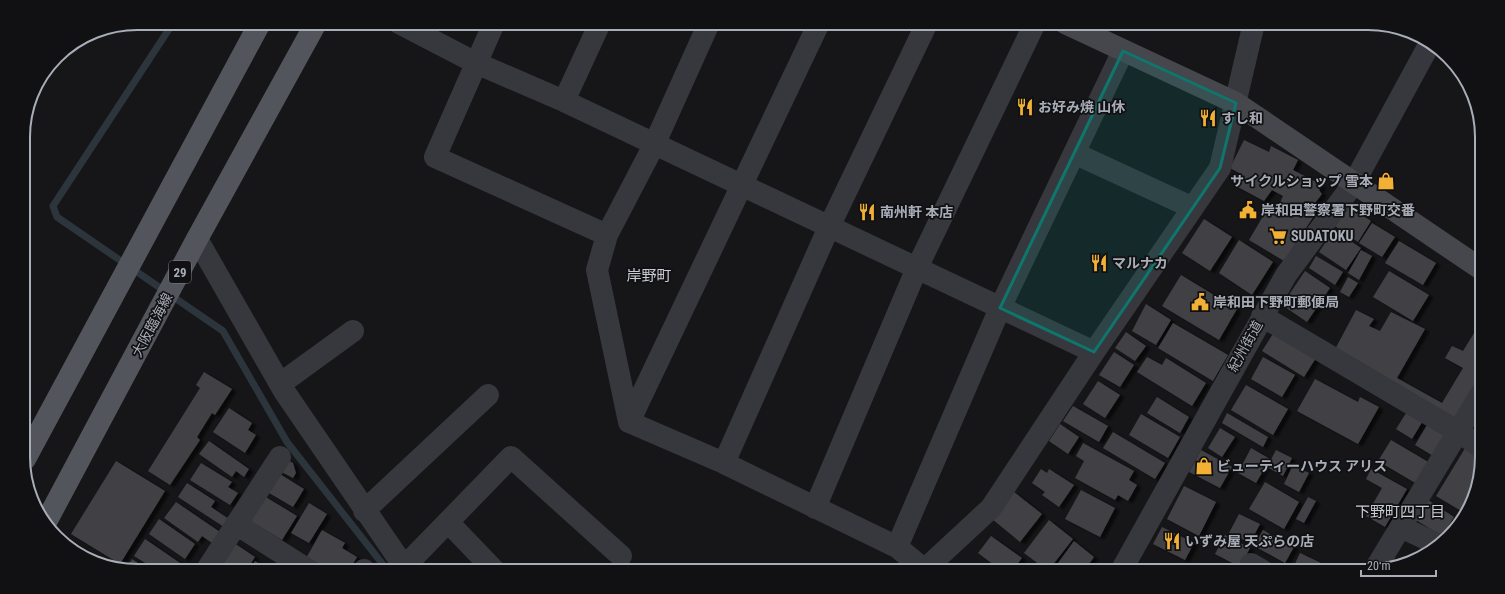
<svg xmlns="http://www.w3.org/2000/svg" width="1505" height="594" viewBox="0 0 1505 594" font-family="'Roboto Condensed','Noto Sans JP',sans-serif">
  <defs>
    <filter id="shadow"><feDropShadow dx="4.5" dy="2.5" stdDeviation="1" flood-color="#0009"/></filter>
  </defs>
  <rect width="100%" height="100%" fill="#161618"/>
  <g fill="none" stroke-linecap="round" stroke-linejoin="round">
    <path stroke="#2c353c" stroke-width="7" d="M173,23l-120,183 4,11 166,114 64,111 101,129"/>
  </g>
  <path fill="#404145" filter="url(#shadow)" d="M1244,140l25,12 2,-6 27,14 -5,10 29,15 -3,5 3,4 -7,9 5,4 -36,54 -35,-21 20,-34 8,3 6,-13 -11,-6 -8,11 -28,-15 5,-12 -11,-6z
    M1348,206l23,15 -13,21 -23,-16z
    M1204,219l28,18 -22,34 -28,-18z
    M1372,223l23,14 -13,20 -23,-14z
    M1334,230l27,18 -15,22 -27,-18z
    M1239,240l34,22 -21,33 -33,-22z
    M1399,241l37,22 -13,22 -38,-22z
    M1361,250l11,6 -13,24 -11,-7z
    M1316,256l27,16 -8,13 -26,-17z
    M1305,271l25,17 -23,34 -25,-17z
    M1389,271l40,24 -16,26 -40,-24z
    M1181,275l56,34 -18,31 -57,-34z
    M1348,277l10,6 -9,14 -9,-5z
    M1146,304l25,16 -15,25 -24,-14z
    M1356,310l18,9 -5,7 11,5 11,-19 34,17 -28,49 45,25 21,-35 -18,-10 7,-12 11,5 19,-31v62l-26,43 -123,-72z
    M1173,323l55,32 -15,26 -55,-33z
    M1126,332l20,14 -11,15 -20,-13z
    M1274,332l42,26 -12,19 -42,-26z
    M1114,352l20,13 -14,22 -21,-12z
    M1147,357l15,8 4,-7 40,25 -14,23 -55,-34z
    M1263,357l32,18 -13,22 -31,-18z
    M204,372l28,17 -17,26 -3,-2 -15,24 3,3 -30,45 -22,-14 52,-83 -4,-3z
    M1315,379l43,23 2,-5 19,10 -21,37 -61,-33z
    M1098,381l22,14 -15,23 -22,-14z
    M1246,385l42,24 -15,26 -42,-25z
    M1157,397l32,20 -9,16 -33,-20z
    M1073,406l35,20 -9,16 -36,-21z
    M229,408l23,15 -4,7 8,5 -11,18 -32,-21z
    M1408,410l16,9 -12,20 -16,-10z
    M1227,413l41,24 -5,10 -41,-24z
    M1141,414l39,23 -12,21 -39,-23z
    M1430,420l20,11 -15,26 -20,-12z
    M1060,424l19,13 -11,17 -19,-13z
    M1220,428l15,9 -13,20 -14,-9z
    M1113,432l52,31 -10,16 -52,-31z
    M1391,440l39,23 -13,21 -39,-23z
    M209,441l40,28 -5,8 -8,-6 -4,6 -33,-23z
    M1083,443l51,28 -5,9 8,5 -9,16 -10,-6 -3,5 -40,-22 9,-17 -8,-5z
    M1467,445l15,12 -6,37 -13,18 -27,-16z
    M1251,448l19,11 -14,24 -18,-10z
    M1201,450l31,17 -12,21 -31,-16z
    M1276,450l16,8 -9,18 -16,-9z
    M283,457l10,6 3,10 -3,5 -17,-9z
    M116,461l49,30 -45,73 -49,-30z
    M201,463l31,19 -4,5 10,6 -8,12 -40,-25z
    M1293,465l16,8 -10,19 -15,-8z
    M1041,469l6,4 2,-4 25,16 -15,22 -17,-12 3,-3 -13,-9z
    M1371,469l36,20 -22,38 -19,-11 16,-28 -16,-9z
    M275,471l29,18 -11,18 -29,-17z
    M1265,482l34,20 -15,27 -35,-20z
    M187,483l28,18 -4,6 18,12 -5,8 -46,-30z
    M1184,486l32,16 -17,34 -32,-17z
    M1081,490l34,18 -15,29 -35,-18z
    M1014,492l28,22 -22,28 -28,-23z
    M264,496l33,20 -15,24 -33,-20z
    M1308,497l8,4 -12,22 -8,-4z
    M1428,500l26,17 -12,19 -26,-16z
    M176,502l44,30 -8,11 -10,-7 -4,6 -34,-24z
    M309,503l18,11 -18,29 -18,-10z
    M1239,514l21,10 -10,19 -21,-10z
    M159,519l36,25 -10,15 -36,-25z
    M1049,520l24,19 -25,32 -24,-18z
    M1162,527l32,16 -9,17 -32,-16z
    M322,530l23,13 -3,5 15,9 -8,14h-24l-20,-11z
    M1263,530l31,17 -9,16 -31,-17z
    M1225,535l25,13 -10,19 -25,-13z
    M991,536l31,22 -10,13h-10l-24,-18z
    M68,539l46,28 -14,-2 -34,-23z
    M145,539l35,24 -5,8h-17l-24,-15z
    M1074,541l20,16 -10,14h-29l-2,-1z
    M234,543l21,14 -9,14h-30z
    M1300,553l21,10 -4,8 -25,-1z
    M132,559l19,12 -25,-2z
    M255,561l16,10h-22z
    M1026,563l13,8h-19z"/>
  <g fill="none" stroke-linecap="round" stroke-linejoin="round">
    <path stroke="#37383d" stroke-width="22" d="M399,23l77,40 88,38 530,251
      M494,23l-59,134 172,78
      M709,23l-55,122 -47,90 -10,35 32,152 95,41 173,84 29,24
      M564,101l36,-78
      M1074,153l119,55
      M197,239l87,152 123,180
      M1262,316l195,115 25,17
      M280,384l73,-53
      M629,422l190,-399
      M724,463l105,-236 98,-204
      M815,508l102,-240 118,-245
      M364,511l124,-116
      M448,522l47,49
      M236,524l74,47
      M1401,527l38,18
      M897,547l103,-239 123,-257
      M1251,564l12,7
      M404,567l107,-110 110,99
      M206,571l74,-114
      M363,571l1,-1
      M923,571l68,-63 103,-156 126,-184 34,-145
      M1121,571l165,-296 68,-92 75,-138
      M1374,571l108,-179"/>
    <path stroke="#45474d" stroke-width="22" d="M1065,23l171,80 245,166"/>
    <path stroke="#53555c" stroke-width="22" d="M25,459l235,-436
      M46,522l151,-283 119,-216"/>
  </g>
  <path fill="#0f766e" fill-opacity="0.2" stroke="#0f766e" stroke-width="3" stroke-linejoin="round" d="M1123,51l113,52 -16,65 -126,184 -94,-44z"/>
  <defs>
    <g id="restaurant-bare" transform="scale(1.38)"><path d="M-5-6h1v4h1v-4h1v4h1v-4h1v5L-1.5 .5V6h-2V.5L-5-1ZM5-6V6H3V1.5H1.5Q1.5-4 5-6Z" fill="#f2b134" stroke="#111113" stroke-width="2.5" paint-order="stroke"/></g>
    <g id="shop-bare" transform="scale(1.38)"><path d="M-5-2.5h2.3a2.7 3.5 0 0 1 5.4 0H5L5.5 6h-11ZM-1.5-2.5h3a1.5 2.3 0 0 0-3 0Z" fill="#f2b134" stroke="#111113" stroke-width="2.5" paint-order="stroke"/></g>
    <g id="civic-bare" transform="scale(1.38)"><path d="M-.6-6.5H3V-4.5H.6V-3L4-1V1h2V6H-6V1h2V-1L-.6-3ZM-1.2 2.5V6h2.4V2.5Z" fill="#f2b134" stroke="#111113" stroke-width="2.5" paint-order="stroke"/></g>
    <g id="supermarket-bare" transform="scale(1.38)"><path d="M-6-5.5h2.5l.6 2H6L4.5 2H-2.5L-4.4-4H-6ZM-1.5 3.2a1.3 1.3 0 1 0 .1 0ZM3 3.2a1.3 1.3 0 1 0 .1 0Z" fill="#f2b134" stroke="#111113" stroke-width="2.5" paint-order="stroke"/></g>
  </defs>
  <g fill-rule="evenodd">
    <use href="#restaurant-bare" x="1025" y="107"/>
    <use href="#restaurant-bare" x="1208" y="118"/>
    <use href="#shop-bare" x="1386" y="181"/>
    <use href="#civic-bare" x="1248" y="210"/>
    <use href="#restaurant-bare" x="867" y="212"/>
    <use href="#supermarket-bare" x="1278" y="236"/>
    <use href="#restaurant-bare" x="1099" y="263"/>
    <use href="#civic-bare" x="1200" y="302"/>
    <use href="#shop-bare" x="1204" y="466"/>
    <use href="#restaurant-bare" x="1172" y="541"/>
  </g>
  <g text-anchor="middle" stroke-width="3.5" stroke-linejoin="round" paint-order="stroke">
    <rect fill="#111113" stroke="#7b7e86" stroke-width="1" x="169" y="261" width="22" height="22" rx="3"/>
    <g font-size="13" font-weight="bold" fill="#a8adb8">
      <text x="180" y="277">29</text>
    </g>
    <g font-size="14" font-weight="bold" fill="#a8adb8" stroke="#111113" text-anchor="start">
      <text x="1038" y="112">お好み焼 山休</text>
      <text x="1221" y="123">すし和</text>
      <text x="1373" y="186" text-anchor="end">サイクルショップ 雪本</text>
      <text x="1261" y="215">岸和田警察署下野町交番</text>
      <text x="880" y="217">南州軒 本店</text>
      <text x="1291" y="241">SUDATOKU</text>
      <text x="1112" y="268">マルナカ</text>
      <text x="1213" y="307">岸和田下野町郵便局</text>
      <text x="1217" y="471">ビューティーハウス アリス</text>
      <text x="1185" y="546">いずみ屋 天ぷらの店</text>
    </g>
    <g font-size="14" fill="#a8adb8" stroke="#111113">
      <text transform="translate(152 325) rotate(-62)" y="5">大阪臨海線</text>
      <text transform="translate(1245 346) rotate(-61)" y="5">紀州街道</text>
    </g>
    <g font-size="15" fill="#c9ccd4" stroke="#111113">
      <text x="649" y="281">岸野町</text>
      <text x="1400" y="517">下野町四丁目</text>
    </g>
  </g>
  <path d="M0 0H1505V594H0ZM137 30H1368A107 107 0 0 1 1475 137V457A107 107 0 0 1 1368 564H137A107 107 0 0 1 30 457V137A107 107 0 0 1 137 30Z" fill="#111113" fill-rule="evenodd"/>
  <path fill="none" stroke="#a8adb8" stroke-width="2" d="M137 30H1368A107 107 0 0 1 1475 137V457A107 107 0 0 1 1368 564H137A107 107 0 0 1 30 457V137A107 107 0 0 1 137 30Z"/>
  <path d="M1361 570v6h75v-6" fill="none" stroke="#a8adb8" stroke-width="2"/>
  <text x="1367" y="570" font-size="12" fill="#a8adb8" stroke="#111113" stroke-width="3" paint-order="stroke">20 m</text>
</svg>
